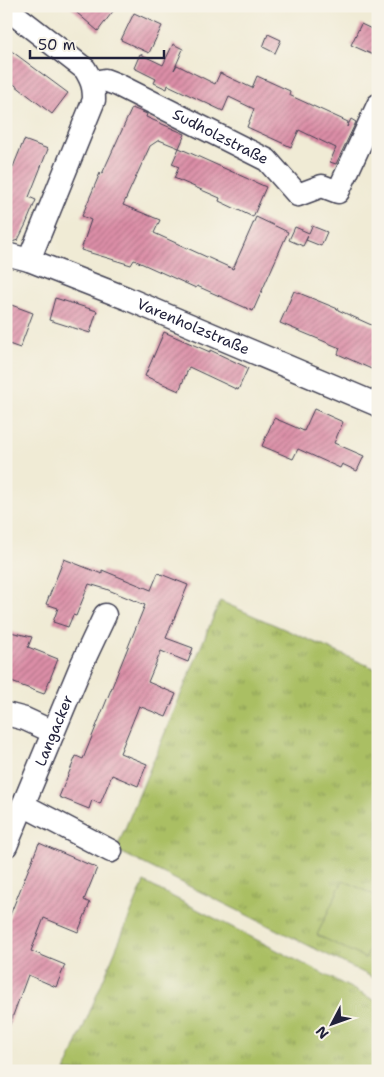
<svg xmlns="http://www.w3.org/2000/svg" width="384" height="1077" viewBox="0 0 384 1077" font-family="'Shantell Sans',sans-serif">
  <defs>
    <pattern id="grass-tufts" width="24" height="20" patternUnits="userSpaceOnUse" patternTransform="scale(1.25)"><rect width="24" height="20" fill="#aabf64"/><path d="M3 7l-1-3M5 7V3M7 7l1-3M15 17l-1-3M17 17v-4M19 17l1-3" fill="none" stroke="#8a9b54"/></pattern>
    <pattern id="building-hatch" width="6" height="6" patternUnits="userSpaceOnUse" patternTransform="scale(1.25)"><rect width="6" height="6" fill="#dc8ea7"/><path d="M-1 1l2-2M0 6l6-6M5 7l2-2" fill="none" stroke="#b27489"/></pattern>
  </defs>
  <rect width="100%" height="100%" fill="#f7f3e8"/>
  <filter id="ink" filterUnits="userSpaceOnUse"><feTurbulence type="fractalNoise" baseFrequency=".02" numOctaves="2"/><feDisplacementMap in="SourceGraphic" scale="10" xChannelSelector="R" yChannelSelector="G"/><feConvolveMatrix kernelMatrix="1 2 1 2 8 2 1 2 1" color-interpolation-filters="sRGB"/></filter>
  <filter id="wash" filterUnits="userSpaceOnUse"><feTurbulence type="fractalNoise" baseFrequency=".0096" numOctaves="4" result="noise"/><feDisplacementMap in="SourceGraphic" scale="20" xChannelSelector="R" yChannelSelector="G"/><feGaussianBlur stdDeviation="1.12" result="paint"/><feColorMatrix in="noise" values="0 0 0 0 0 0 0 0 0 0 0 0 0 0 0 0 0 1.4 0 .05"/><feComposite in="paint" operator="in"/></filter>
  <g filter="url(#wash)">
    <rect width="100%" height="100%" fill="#f0ebd5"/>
    <path fill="url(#grass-tufts)" stroke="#667050" d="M220,601l158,69v310l-262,-130z
      M144,882l234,120v69h-313z"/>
    <path fill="#aabf64" stroke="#667050" d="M343,880l35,17v35l-13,26 -48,-23z"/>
    <g id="blocks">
      <path fill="url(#building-hatch)" d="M69,6h48l-19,25z
        M134,13l28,13 -13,27 -28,-13z
        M361,24l17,8v25l-27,-12z
        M268,34l13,6 -6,13 -12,-6z
        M173,44l10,5 -9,21 3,-5 38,19 5,-11 32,15 5,-12 33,15 -1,4 59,27 -1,5 4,-8 5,3 -20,42 -6,-2 6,-14 -37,-18 -8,17 -44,-20 7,-18 -25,-12 -6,14 -55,-26 -1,4 -13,-6 2,-4 -22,-11 6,-14 23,11z
        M6,47l62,46 -16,21 -46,-36z
        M132,108l15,6 -1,3 39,17 -6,14 -20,-8 -9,6 -27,59 37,15 -6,13 79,36 23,-52 32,15 -35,79 -56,-25 -1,2 -62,-28 -3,5 -50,-15 10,-30 -9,-4 18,-43 2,1z
        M24,140l24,9 -19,48 7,3 -10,24 -8,16 -6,2 -6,-1v-57z
        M179,148l87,39 -13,30 -34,-16 1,-3 -46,-20 5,-11 -7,-3z
        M312,226l15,6 -6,14 -15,-6 2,-4 -5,10 -14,-6 6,-13 14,6z
        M294,291l44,18v1l40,18v44l-40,-18 2,-6 -60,-25z
        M55,298l42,13 -7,22 -41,-13z
        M6,303l27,10 -13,35 -14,-5z
        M164,332l46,20v-2l38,18 -10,22 -49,-23 -10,24 -34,-15z
        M314,409l29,13 -9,21 30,13 -7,15 -15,-7 -2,4 -42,-19 -5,10 -31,-13 12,-28 30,13z
        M64,559l38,15v-4l49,20 7,-17 30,12 -22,53 27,10 -5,14 -27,-11 -13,31 28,12 -10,23 -27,-11 -19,47 27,11 -9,22 -26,-11 -12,29 -8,-4 -3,9 -30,-12 17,-41 7,3 62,-154 -39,-16 -17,-5 -13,32 -3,-1 -5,12 -15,-5 5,-14 -12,-4z
        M6,631l26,6 -4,10 30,12 -14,35 -38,-14z
        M39,843l58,25 -13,32 6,3 -12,29 -34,-14 -13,33 34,14 -9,22 -28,-12 -20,54h-2v-104z"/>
    </g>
  </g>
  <g filter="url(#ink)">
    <use href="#blocks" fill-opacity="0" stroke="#414052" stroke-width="1"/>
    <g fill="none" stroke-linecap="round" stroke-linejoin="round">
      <g stroke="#414052" stroke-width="25">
        <g id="minor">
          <path d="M6,8l79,61c7,12 9,17 9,31l-65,160"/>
          <path id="s1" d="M93,82l12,-2 13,5 149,75 31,35 24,-9 16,6 40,-87"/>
          <path id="s2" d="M6,254l23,6 97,38 252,107"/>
          <path d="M6,714l19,5 28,13"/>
          <path d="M23,805l88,46"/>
          <path id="s3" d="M6,846l75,-180 24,-51"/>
        </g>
      </g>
      <use href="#minor" stroke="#fff" stroke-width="22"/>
    </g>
  </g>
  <g text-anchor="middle" stroke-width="5" stroke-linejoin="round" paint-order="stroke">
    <g font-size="15" fill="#22223b" stroke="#f7f3e8">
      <text dy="5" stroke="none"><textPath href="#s1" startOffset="141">Sudholzstraße</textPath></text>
      <text dy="5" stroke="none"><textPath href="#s2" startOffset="201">Varenholzstraße</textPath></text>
      <text dy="5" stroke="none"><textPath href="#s3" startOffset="125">Langacker</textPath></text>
    </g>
  </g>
  <rect width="384" height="1077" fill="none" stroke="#f7f3e8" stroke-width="25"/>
  <g transform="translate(332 1024) rotate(229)" stroke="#f7f3e8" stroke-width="4" paint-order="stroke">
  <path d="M0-4L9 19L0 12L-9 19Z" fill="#22223b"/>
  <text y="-8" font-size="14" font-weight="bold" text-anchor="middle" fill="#22223b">N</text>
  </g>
  <path d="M30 50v8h134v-8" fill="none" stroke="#22223b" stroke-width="2.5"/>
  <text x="38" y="50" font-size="15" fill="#22223b" stroke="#f7f3e8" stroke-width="4" paint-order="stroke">50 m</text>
</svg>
